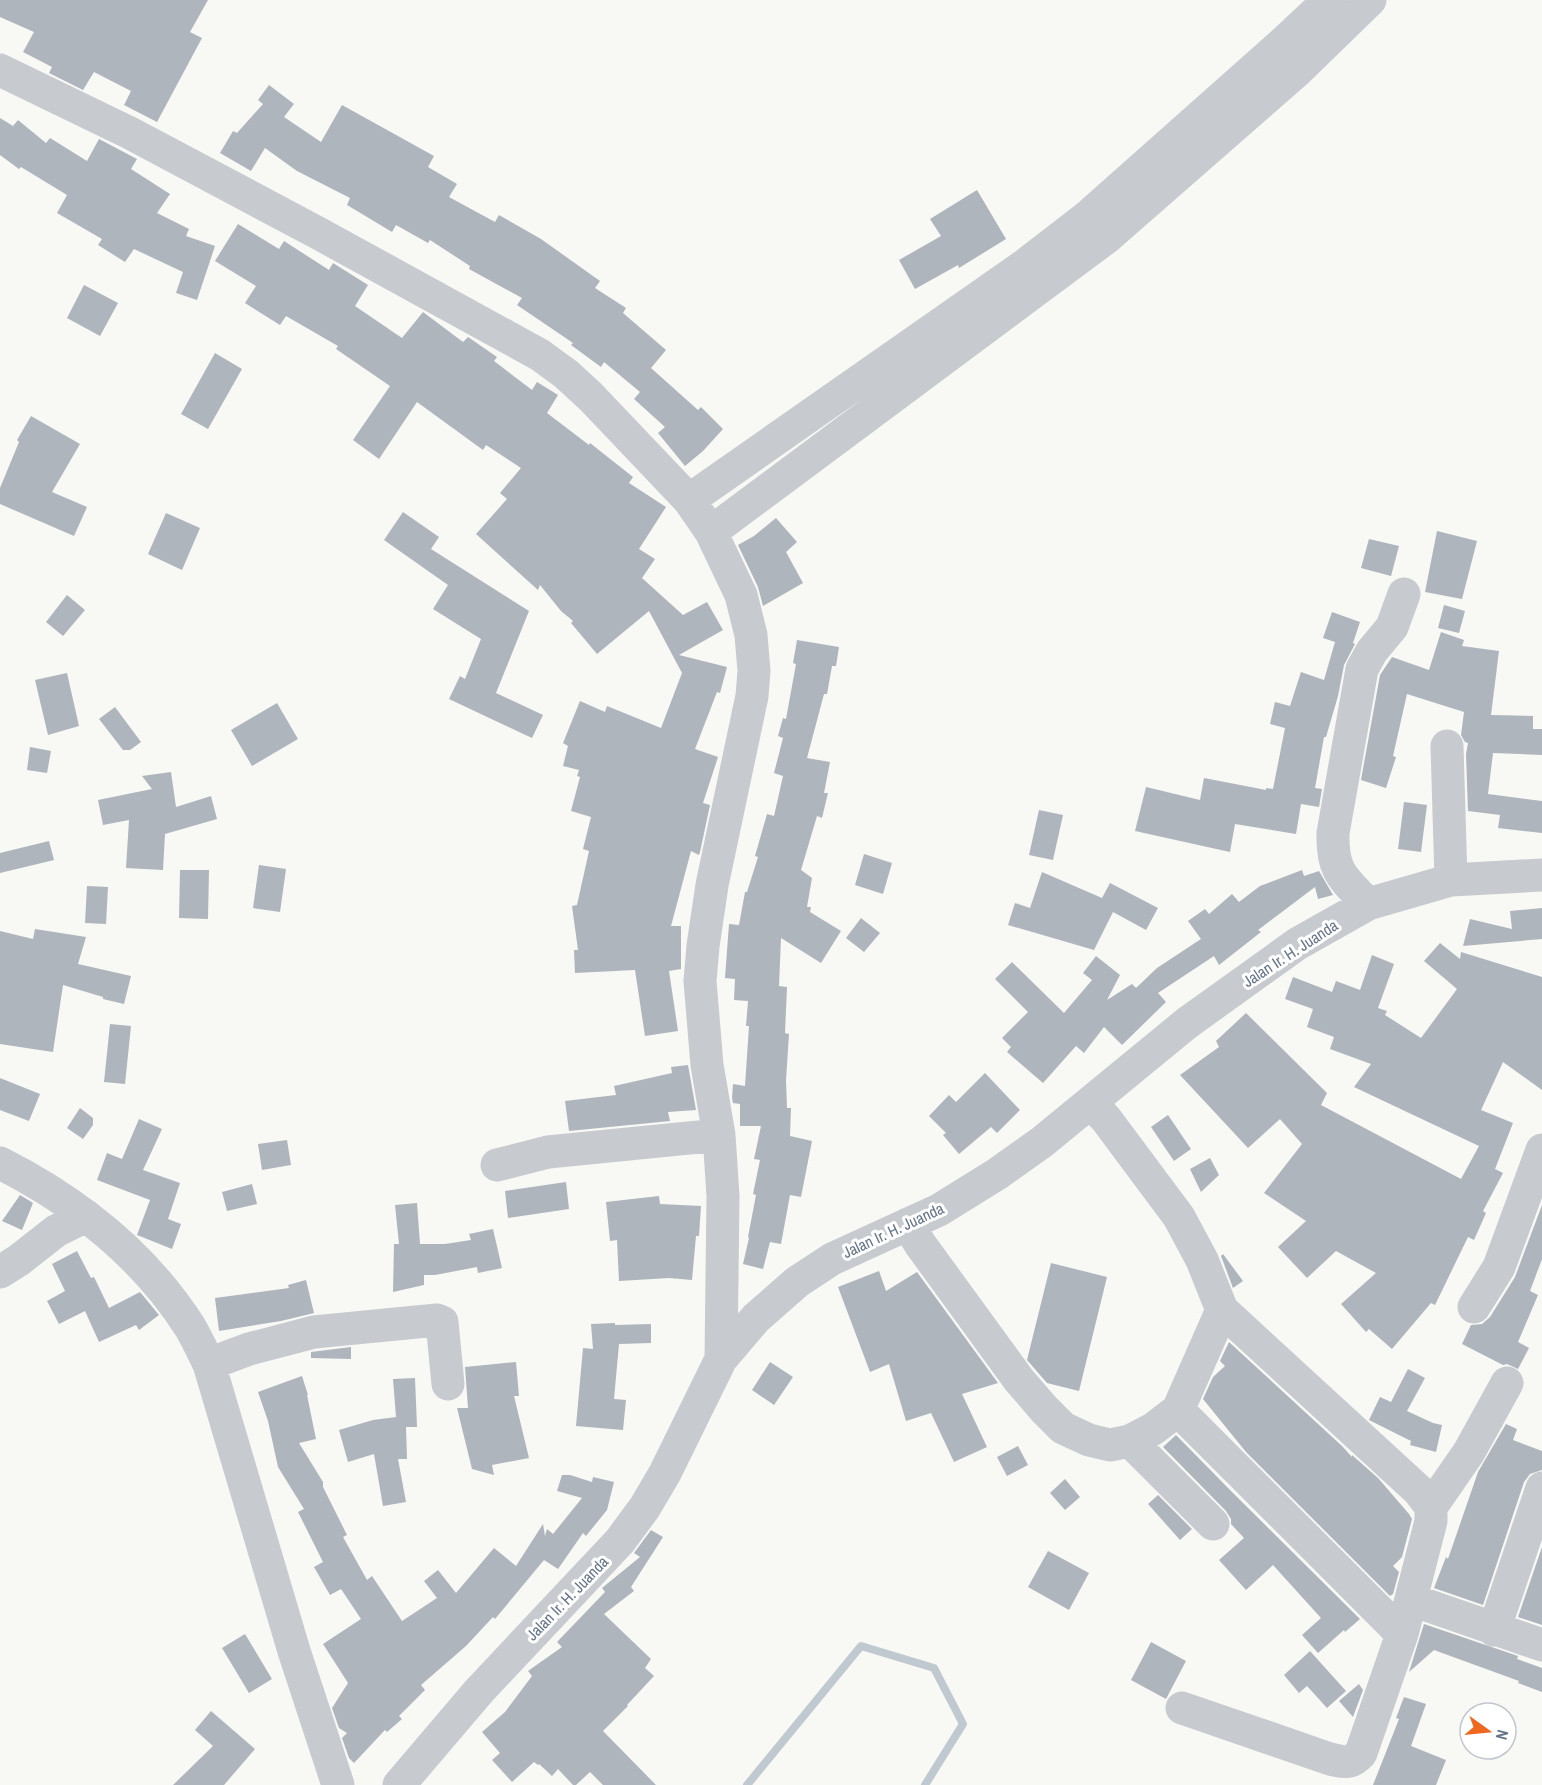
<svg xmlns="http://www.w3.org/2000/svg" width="1542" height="1785" viewBox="0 0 1542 1785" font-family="'Archivo Narrow',sans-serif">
  <rect width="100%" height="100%" fill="#f8f8f5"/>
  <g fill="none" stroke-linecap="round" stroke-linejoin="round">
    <path stroke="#bfc9cf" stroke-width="8" d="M747,1785l114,-139 73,22 29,56 -38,61"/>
  </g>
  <path fill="#aeb5bc" d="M0,0h208l-18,32 12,6 -45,84 -33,-17 7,-14 -37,-19 -11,18 -34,-17 3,-6 -29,-15 11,-20 -34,-15z
    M269,85l25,19 -10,13 37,25 21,-37 92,51 -6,11 29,17 -8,13 46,25 4,-7 42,24 59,42 -5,7 31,20 -3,5 43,37 -15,18 47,42 3,-3 22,22 -20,22 -18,15 -27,-33 7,-6 -31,-28 6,-7 -36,-30 -3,5 -30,-22 2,-2 -56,-38 5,-7 -53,-29 1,-3 -40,-26 -2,3 -32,-18 -4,7 -45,-27 3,-7 -53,-27 -32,-23 -14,23 -31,-18 13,-22 4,2 26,-29 -5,-4z
    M0,118l13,8 5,-6 28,23 4,-5 37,23 12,-22 38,20 -6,10 39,25 -13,19 32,16 -3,7 29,10 -18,54 -21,-7 7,-21 -49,-23 -9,13 -27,-17 4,-6 -45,-26 10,-18 -46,-28 -2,2 -19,-14z
    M977,190l29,49 -47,29 -1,-3 -43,24 -16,-29 42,-24 -11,-17z
    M238,224l41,25 5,-8 45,29 4,-7 35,22 -13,21 47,32 21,-26 40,30 5,-5 29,20 -3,4 38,29 5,-8 21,13 -11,18 42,32 1,-2 43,34 -4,6 37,24 -27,42 16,10 -13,19 41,37 24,-13 16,28 -44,25 48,12 -7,26 -3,-1 -22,57 23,8 -15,46 7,2 -10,47 -1,3 -8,-4 -20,75h10v43l-12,2 9,60 -33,5 -10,-66 -60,3 -1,-23h4l-6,-44 5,-1 12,-54 -6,-2 8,-32 -20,-6 9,-34 -3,-1 2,-6 -16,-4 5,-20 -5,-3 17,-42 25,11 2,-6 54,22 21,-55 -33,-62 -52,43 -26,-31 2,-2 -12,-10 -21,-26 -2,5 -62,-56 31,-35 -7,-6 21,-25 -35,-23 -3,5 -66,-48 -38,57 -26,-19 37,-54 -54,-37 2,-3 -52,-30 -6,9 -35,-22 11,-17 -41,-25z
    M84,285l34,18 -18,33 -33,-18z
    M215,353l27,16 -34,60 -27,-15z
    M31,416l49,28 -28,48 35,15 -13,29 -74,-32v-16l19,-46 -2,-2z
    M403,512l36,25 -8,12 98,62 -33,82 47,22 -11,23 -83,-39 11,-23 5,3 16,-40 -48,-30 15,-24 -64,-45z
    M166,513l34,15 -18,42 -34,-16z
    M776,518l21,24 -11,10 17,31 -40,23 -5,-19 -20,-42 16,-9z
    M1437,531l40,10 -15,58 -37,-7z
    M1369,539l30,7 -8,30 -30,-8z
    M67,595l18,15 -22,26 -17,-14z
    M1444,605l21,6 -6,22 -21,-5z
    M1332,612l28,10 -7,21 2,1 -11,21 -6,31 -12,41h-2l-9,51 7,1 -3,18 -18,-3 -5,30 -61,-10 -5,28 -95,-21 11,-44 54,13 4,-22 62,12v-2l7,1 12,-61 -15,-4 5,-22 15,4 11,-34 23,8 11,-38 -12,-4z
    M1441,632l23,8 -2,6 37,5 -8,64 42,1v13h9v26l-49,-2 -5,41 54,7v32l-44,-5 2,-13 -32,-4 -2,-57 2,-11 -3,-1 -4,-7 3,-23 -57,-18 -14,62 3,1 -10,31 -25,-8 19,-105 12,-18 37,13z
    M797,640l42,7 -3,19h-4l-5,28h-3l-17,64 23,4 -6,31h4l-6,25 -5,-2 -16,54 11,8 -5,29h4l-1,5 31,19 -20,32 -40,-25 -2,48 8,1 -2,46 4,1 -3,46 1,28h4l-1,28 22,5 -11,56 -11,-2 -9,49 -11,-2 -7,27 -20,-5 6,-26 -1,-1 8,-42 -3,-1 7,-34 -6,-1 7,-33h-21v-22l-7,-1 -1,-5 1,-14 12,2 4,-60h-3l2,-25 -14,-1 1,-21 -10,-1 4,-54 10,1 6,-33h2l11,-35 -3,-1 12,-42 7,2 9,-40 -9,-3 9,-35 -5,-2 5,-18 3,1 10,-55 -3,-1z
    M67,673l12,53 -31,9 -13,-55z
    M277,703l21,36 -46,27 -21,-36z
    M115,707l26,35 -11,8h-7l-24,-31z
    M30,747l21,4 -4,22 -20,-3z
    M171,772l5,35 35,-11 6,23 -52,15 -2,36 -37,-2 3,-48 -26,5 -5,-25 54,-11 -10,-13z
    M1404,802l23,3 -6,47 -23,-3z
    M1039,810l24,5 -10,45 -24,-5z
    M49,841l5,19 -54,13v-20z
    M864,854l28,9 -9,31 -28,-9z
    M259,865l27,4 -6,43 -27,-4z
    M180,870h29l-1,49 -29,-1z
    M1302,870l2,6 15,-5 14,24 -15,4 -3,-12 -57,43 3,2 -42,33 -5,-9 -56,37 8,9 -44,43 -18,-18 -20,26 -8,-7 -33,37 -36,-31 4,-5 -9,-9 26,-26 -33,-33 17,-17 52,51 28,-33 -9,-7 13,-17 24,19 -13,25 25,-16 4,4 21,-20 44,-29 -13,-18 17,-12 4,5 23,-20 7,8 21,-16z
    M1042,872l60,26 8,-15 48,25 -12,22 -33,-18 -19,38 -86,-25 7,-22 15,5z
    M87,886l21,1 -2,37 -21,-1z
    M1542,908v31l-79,7 7,-27 42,10 -2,-18z
    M861,918l19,15 -16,19 -18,-14z
    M35,929l51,8 -8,27 53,12 -7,28 -21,-5v-2l-40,-12 -10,67 -53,-8v-113l33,8z
    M1440,943l20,16 1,-7 81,25v113l-39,-28 -22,48 32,13 -18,46 8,4 -20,38 3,2 -12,27 -6,-3 -33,68 -4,-2 -39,46 -23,-20 -3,3 -25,-28 35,-31 -40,-22 -29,27 -29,-31 28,-26 -42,-28 38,-49 -22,-25 -32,29 -68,-73 39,-28 -3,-6 30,-28 81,80 -6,12 140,74 18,-33 -125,-59 17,-23 -41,-15 4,-12 -27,-10 6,-18 -28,-10 8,-22 39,15 4,-11 24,9 12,-35 22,9 -16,44 9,3 -2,4 36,23 36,-49 -33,-28z
    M110,1024l21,2 -6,58 -21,-2z
    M688,1065l8,45 -28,2 2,9 -101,10 -4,-30 51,-6 -2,-9 58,-13 -1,-6z
    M985,1073l35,37 -23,23 -6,-6 -32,27 -16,-19 3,-2 -17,-17 20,-21 7,7z
    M0,1078l40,16 -11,27 -29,-11z
    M80,1108l13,10v7l-10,14 -16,-11z
    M1168,1115l23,34 -17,12 -23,-34z
    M139,1119l23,10 -19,41 37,13 -12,36 13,5 -9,25 -35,-14 13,-35 -53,-20 10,-27 15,6z
    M287,1140l4,25 -29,5 -4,-26z
    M1210,1158l9,17 -18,17 -11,-23z
    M566,1182l3,27 -61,9 -3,-27z
    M252,1184l5,20 -30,7 -5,-19z
    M20,1195l13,8 -11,27 -20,-9z
    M659,1196l1,8 41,2 -2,30h-3l-4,44 -23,-2 -50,3 -2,-41 -7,1 -4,-39z
    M417,1203l3,41h25l26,-4 -2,-6 24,-5 9,39 -24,5 -1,-6 -42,8h-11v10l-31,7 1,-48h5l-4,-39z
    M1542,1205v54l-12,32 8,4 -20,47 11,6 -11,21 -11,-5 -4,1 -41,-21 9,-19 11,-1 8,-7 25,-40z
    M77,1251l14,27 3,-1 15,31 31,-16 19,23 -20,15 -3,-5 -37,17 -14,-31 -26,13 -12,-23 18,-10 -13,-27z
    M1223,1254l20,27 -10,7 -12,-32z
    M1051,1263l56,14 -28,114 -32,-8 -20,-23z
    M879,1271l7,20 31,-19 81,111 -36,11 25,53 -33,15 -23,-49 -25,8 -17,-57 -19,8 -32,-85z
    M306,1280l8,33 -33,8 -62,10 -4,-33 74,-10 -1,-3z
    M615,1323v2l36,-1v19l-32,1 -5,55 12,1 -3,30 -47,-4 7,-78 10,1 -2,-25z
    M1229,1342l113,104 10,11v-2l26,23 31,36 3,5 -10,38 -9,9 6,6 -6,22 -3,2 -144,-144 -43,-53 10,-22 12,-11 -5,-5z
    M351,1347v12l-40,-1v-6z
    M516,1362l3,34h-5l15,62 -37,7 2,10 -22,-6 -15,-61h11l-3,-41z
    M770,1362l23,15 -19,28 -22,-15z
    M1408,1369l17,9 -18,33 26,12 9,2 -6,27 -26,-7 1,-4 -42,-21 11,-23 11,5z
    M302,1376l6,19h-1l9,44 -17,4 24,39v5l24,48 -4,2 24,43 5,-4 30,45 35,-23 -13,-17 14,-11 18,23 38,-45 22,18 27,-42 2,12 2,-7 6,5 29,-36 -25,-7 5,-16h8l22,7 1,-5 21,5 -7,28 -21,26 -3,-3 -25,36 -14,-9 -49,59 -2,-2 -27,29 -45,39 4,5 -26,26 3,3 -15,13 -2,-2 -31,33 -5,-5 -7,-20 5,-5 -8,-5 -7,-20 16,-25 -25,-39 38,-25 -20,-30 -11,6 -16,-28 9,-5 -25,-50 6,-3 -26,-42 -10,-46 -10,-29z
    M415,1378l2,49h-11l1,32h-9l8,43 -23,4 -9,-52 -26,8 -9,-32 34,-10 23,-3 -3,-38z
    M1506,1424l11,5 -4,11 29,11v19l-12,4 -6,8 -41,123 -49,-17 12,-31 2,2 30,-87z
    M1176,1435l56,57 128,127 -15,13 -1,-2 -26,23 -16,-18 19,-17 -48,-53 -27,25 -27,-30 25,-22 -13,-14v-5l-5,-8 -63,-64z
    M1018,1446l10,19 -21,11 -10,-19z
    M1065,1479l15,18 -15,13 -15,-17z
    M1158,1495l34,34 -12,11 -32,-36z
    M651,1530l12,7 -32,50 3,4 -30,23 47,45 -6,9 9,8 -27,29 1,1 -25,25 53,54h-53l-13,-13 -14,13h-3l-15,-16 -6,7 -13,-12 -1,1 -4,-3 -22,20 -20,-22 8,-7 -18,-21 23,-20 27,-36 -4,-5 34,-24 -5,-5 48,-50 -3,-4 38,-31 -6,-4z
    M1542,1547v78l-24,-8z
    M1048,1551l41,22 -20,37 -41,-23z
    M1424,1624l94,32 -1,3 25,9v24l-24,-9 1,-2 -85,-31 -25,22z
    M245,1634l27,45 -23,14 -27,-45z
    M1151,1642l35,19 -20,38 -35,-19z
    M1310,1651l36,40 -19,17 -20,-22 -8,7 -15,-18z
    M1359,1684l4,6 -10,27 -14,-16z
    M1404,1697l22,7 -15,42 35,14 -10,25h-63l26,-66 -3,-1z
    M211,1711l44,38 -31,36h-51l40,-39 -18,-16z"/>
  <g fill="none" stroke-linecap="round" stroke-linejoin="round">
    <path stroke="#c7cace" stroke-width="33" d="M0,70l130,63 188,100 222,122 26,19 25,23 98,103 22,32 30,63 10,40 3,36 -2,25 -40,189 -9,61 -3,35 7,84 12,70 4,61 -2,163
      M689,500l336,-235 62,-48 196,-174 46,-43
      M711,532l395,-294 192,-168 72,-70
      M1447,746l4,134
      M1368,904c-25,-26 -36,-32 -35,-71l29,-164 10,-18 20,-24 12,-33
      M1091,1103l15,16 73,98 23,43 20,50 196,180 13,17v14l-29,113 -41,119c-11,12 -16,9 -31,6l-148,-51
      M0,1163c75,38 144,92 190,164 7,12 13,25 19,37l85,287 44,134
      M497,1165l51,-13 171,-17
      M908,1224l12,20 99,136 25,29 19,19 26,12 21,5 20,-4 23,-12 25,-19 44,-100
      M0,1272l19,-12 37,-29 30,-15
      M1474,1307l25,-40 43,-117
      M209,1364l40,-15 65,-17 123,-12 5,2 6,62
      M1178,1410l224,224
      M1130,1441l83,83
      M1431,1507l38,-55 38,-69
      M1412,1600l130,45
      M1494,1630l48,-142
      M399,1785l80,-94 141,-150 25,-34 20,-34 56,-114 35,-41 41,-36 35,-23 107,-49 58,-36 45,-32 145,-119 110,-79 71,-40 83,-24 91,-5"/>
  </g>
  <g text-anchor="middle" stroke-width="6" stroke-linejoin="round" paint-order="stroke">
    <g font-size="16" fill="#657488" stroke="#fff">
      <text transform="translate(1290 953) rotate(-33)" y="6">Jalan Ir. H. Juanda</text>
      <text transform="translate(893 1230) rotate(-25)" y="6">Jalan Ir. H. Juanda</text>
      <text transform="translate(567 1598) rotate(-46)" y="6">Jalan Ir. H. Juanda</text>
    </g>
  </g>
  <g transform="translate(1488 1731) rotate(105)"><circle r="28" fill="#ffffff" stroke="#c1c7cf" stroke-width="1.5"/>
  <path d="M0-4.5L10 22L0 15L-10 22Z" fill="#ee681f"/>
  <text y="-9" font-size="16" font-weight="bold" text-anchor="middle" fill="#657488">N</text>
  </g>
</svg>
